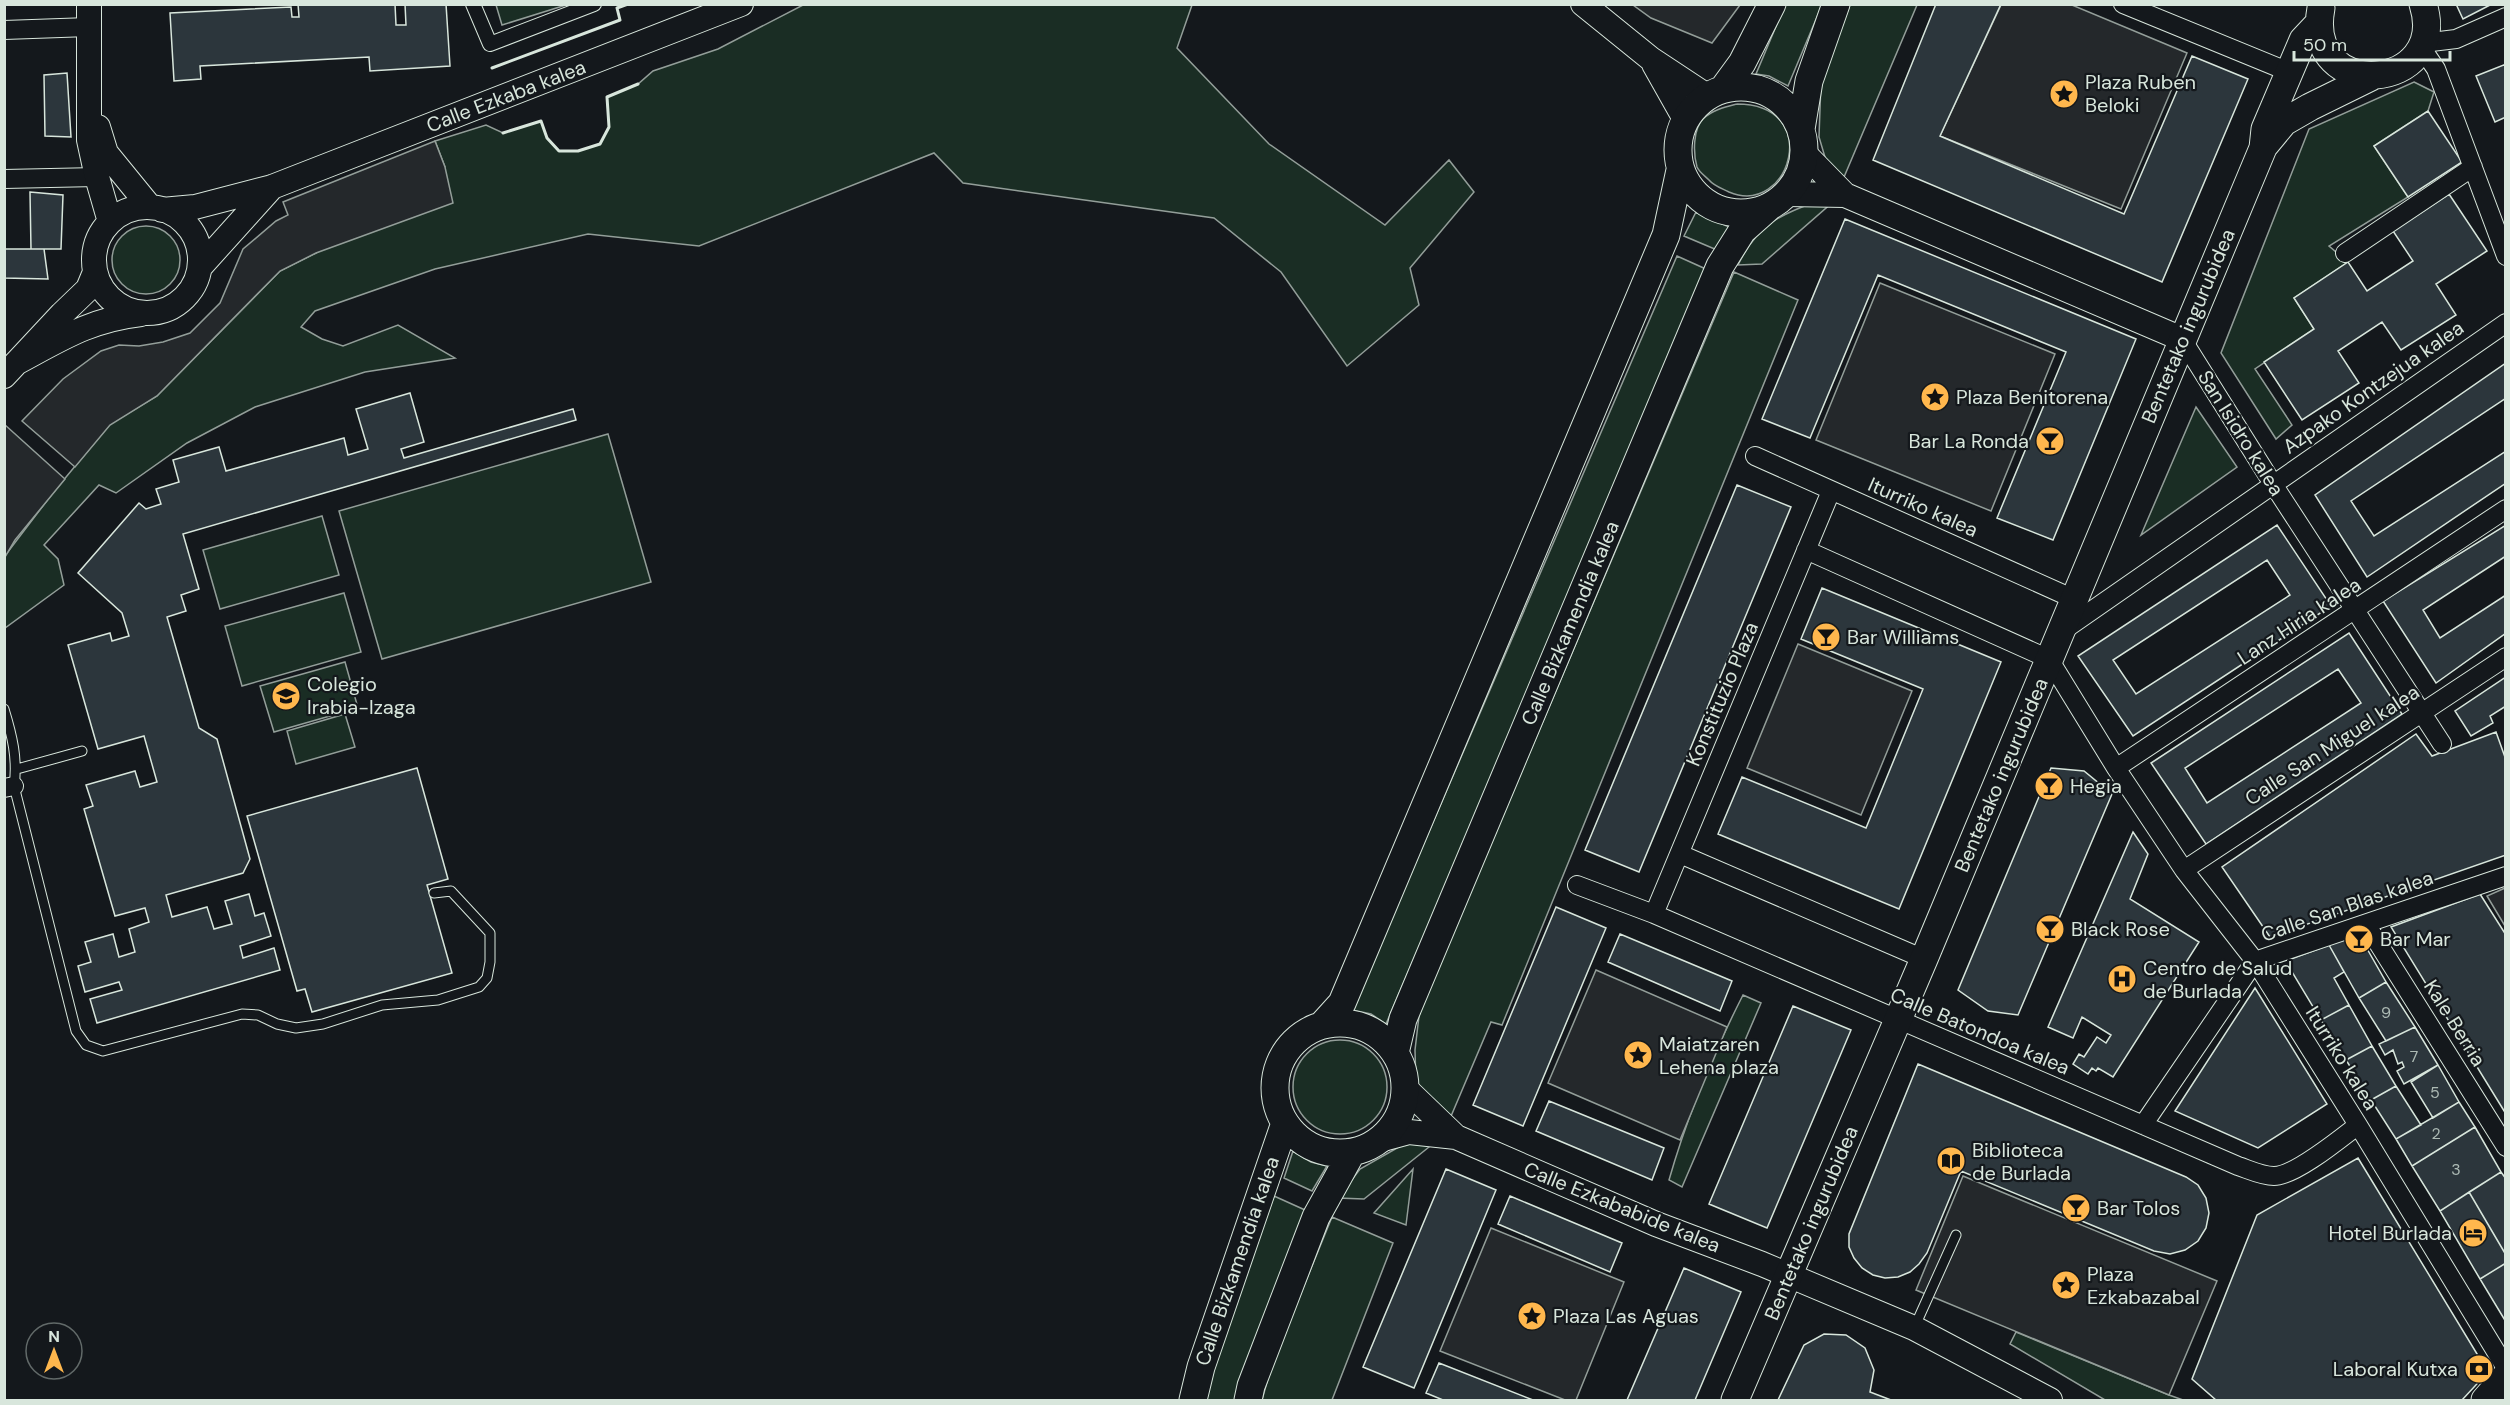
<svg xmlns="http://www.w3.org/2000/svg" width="2510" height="1405" viewBox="0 0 2510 1405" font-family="'DM Sans',sans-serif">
  <rect width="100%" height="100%" fill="#14181c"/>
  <path fill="#1a2d24" stroke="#939e99" stroke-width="1.5" d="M496,5v-1l70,1 -64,20z
    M803,5h389l-15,43 92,96 116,81 64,-65 25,32 -64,76 9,37 -72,61 -66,-94 -67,-54 -251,-35 -29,-30 -235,93 -111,-12 -153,35 -120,42 -14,16 21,12 21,7 55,-21 57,33 -90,14 -110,35 -68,36 -71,50 -17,-8 -55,60 14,14 6,26 -59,43 -1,-71 48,-63 58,-70 47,-28 123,-125 36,-18 129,-86 -10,-26 51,-16 17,8 38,-12 6,17 12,13h19l22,-7 9,-17 -2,-30 31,-13 15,-13 65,-22z
    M1785,5h37l-34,81 -19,-10 -13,-2z
    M1850,5h67l-73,172 -17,-13 -8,-27 2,-56z
    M2414,82l20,10 -6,19 -54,35 34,51 -79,49 19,16 -54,36 20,31 -59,40 37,56 -16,14 -55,-86 88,-224z
    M1737,104c87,0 53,114 -8,88 -8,-4 -15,-6 -20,-12 -4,-4 -10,-8 -12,-13 -4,-14 -4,-38 6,-48 9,-9 22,-12 34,-15z
    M1821,200l13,1 -72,63 -24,1c20,-41 41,-50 83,-65z
    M1696,212l33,15 -12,23 -33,-14z
    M112 260a34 34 0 1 1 68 0a34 34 0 1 1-68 0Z
    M1677,256l31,14 -322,754 -15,-10 -19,-4z
    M1734,272l64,28 -296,725 -11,-3 -45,106 -30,-42 -1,-36 4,-34 8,-22z
    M2196,407l41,60 -96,68z
    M608,434l43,148 -269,77 -43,-148z
    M322,516l17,59 -119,34 -17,-59z
    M344,593l17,59 -119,34 -17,-60z
    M345,662l13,46 -84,24 -14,-46z
    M345,714l10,33 -59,17 -9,-33z
    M1743,995l18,8 -79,184 -13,-7c18,-63 44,-126 74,-185z
    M1293 1087a47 47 0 1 1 94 0a47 47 0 1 1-94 0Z
    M1434,1143l-70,56 -26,-1 22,-29 44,-25z
    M1293,1151l18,11 16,4 -15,25 -28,-13z
    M1413,1169l-7,56 -32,-12z
    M1274,1196l31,14 -68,190h-36z
    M1332,1217l61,26 -61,157h-70l10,-36z
    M2016,1332l153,63 14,5h-78l-95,-56z"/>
  <path fill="#24282b" stroke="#939e99" stroke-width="1.5" d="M1633,5h107l-28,38 -61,-25z
    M2001,5h71l115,48 -66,156 -181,-73z
    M435,141l10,26 8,36 -137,50 -36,18 -123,125 -47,29 -35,42 -53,-46 41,-42 38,-28 18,-6 20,1 24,-4 27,-9 30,-30 23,-54 33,-28 12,-6 -5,-13z
    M1880,283l175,71 -64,157 -175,-71z
    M4,424l61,55 -50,61 -10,17z
    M1798,644l114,47 -51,124 -114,-47z
    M2505,888v38l-18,-30z
    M1596,970l131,57 -47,113 -132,-57z
    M1963,1176l254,105 -48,114 -253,-105z
    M1491,1228l133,54 -48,118h-11l-125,-49z"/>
  <path fill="#2c363c" stroke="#d8e6dc" stroke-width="1.5" fill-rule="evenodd" d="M298,4h97l1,21h10l-1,-21h41l4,62 -80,5 -1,-14 -169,9 1,13 -27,2 -4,-68 121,-6 1,10h7z
    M1936,4h65l-61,132 184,78 68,-158 56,23 -86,203 -289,-122z
    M2456,4h36l-29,15z
    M2506,64v53l-11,5 -19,-46z
    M67,73l4,64 -26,-1 -1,-61z
    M2428,111l34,51 -54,35 -34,-51z
    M30,192l33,3 -2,54h-30z
    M2449,194l38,57 -51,33 20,31 -55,35 -19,-28 -44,29 21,32 -57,37 -38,-58 50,-33 -20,-31 54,-36 19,29 46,-30 -20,-30z
    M1845,219l291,120 -83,201 -56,-22 69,-166 -188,-77 -68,163 -48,-19z
    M4,249h40l4,30 -44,-1z
    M2506,363v35l-155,103 23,35 132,-85v32l-139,94 -52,-82z
    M410,393l14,49 -23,7 3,9 169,-49 3,11 -393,114 16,55 -18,6 5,16 -19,6 32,111 18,11 33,120 -7,14 -77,22 6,22 35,-10 7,22 18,-5 -7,-23 24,-7 6,22 9,-3 7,23 -31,10 3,12 31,-10 6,22 -183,53 -7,-24 32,-9 -3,-8 -34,10 -7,-26 13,-4 -6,-20 28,-8 6,23 16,-5 -6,-23 20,-7 -4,-14 -30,8 -31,-107 9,-3 -7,-21 49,-14 5,16 17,-5 -13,-46 -46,13 -30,-104 42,-12 2,8 17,-5 -7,-23 -44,-40 61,-70 7,6 15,-5 -5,-15 23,-7 -6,-22 46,-13 7,24 118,-33 4,17 20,-6 -12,-40z
    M1737,485l54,22 -152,365 -54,-22z
    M2277,525l54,81 -198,130 -55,-80zM2267,560l23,35 -154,99 -23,-34z
    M2506,525v31l-83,54 17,28 66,-43v38l-70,50 -53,-82z
    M1822,588l179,74 -102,247 -181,-75 24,-57 124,51 57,-139 -122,-50z
    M2349,633l53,81 -196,130 -55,-81zM2338,669l23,34 -154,100 -22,-35z
    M2506,677v29l-16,10 3,7 -22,13 -16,-25z
    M2496,732l10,28v95l-236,82 -48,-70 194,-133 16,22z
    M417,768l31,111 -21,6 25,88 -140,39 -7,-23 -8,2 -50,-175z
    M2051,768l33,3 28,23 -94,221 -30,-4 -30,-21z
    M2133,832l15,22 -18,45 69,43 -86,135 -15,-9 -2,3 -4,-3 -4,6 -15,-10 6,-10 5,3 13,-20 9,6 5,-8 -29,-18 -9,21 -25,-11z
    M2480,894l26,41v179l-115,-187z
    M1556,907l50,21 -83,198 -50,-21z
    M1620,934l112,47 -12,30 -112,-49z
    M2353,936l9,4 24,42 -27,16 -30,-53z
    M2329,945l15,27 -10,6 15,27 -28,15 -32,-53 2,-8z
    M2386,982l29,45 -29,14 -27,-43z
    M2255,988l72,116 -69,44 -83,-37z
    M2349,1005l23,41 -26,14 -25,-40z
    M1793,1006l58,24 -84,198 -58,-24z
    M2415,1027l23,38 -34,19 -7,-13 7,-4 -2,-5 -4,2 -5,-14 -8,5 -6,-11z
    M2372,1046l24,40 -25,14 -25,-40z
    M1918,1064l268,113 12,8 8,13 3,15 -3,15 -8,13 -13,9 -15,4 -16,-3 -193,-80 -34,82 -8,11 -9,8 -12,5 -13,1 -12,-3 -11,-7 -8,-10 -5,-11v-13z
    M2438,1065l21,37 -26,16 -22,-36z
    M2396,1086l25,39 -25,14 -25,-39z
    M1549,1101l115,47 -12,32 -116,-49z
    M2459,1102l16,25 -63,39 -16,-27z
    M2475,1127l26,45 -61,39 -28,-45z
    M2358,1158l130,214 -26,28h-246l-24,-21 65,-164z
    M1446,1169l50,21 -82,198 -51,-21z
    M2501,1172l5,7v76l-37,-63z
    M2469,1192l37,63v8l-26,16 -40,-68z
    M1510,1196l112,47 -12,29 -112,-48z
    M2506,1263v59l-26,-43z
    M1684,1268l57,24 -46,108h-68z
    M1824,1334l22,1 19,13 9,22 -4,22 21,8h-113l26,-55z
    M1439,1363l94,37h-90l-17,-7z"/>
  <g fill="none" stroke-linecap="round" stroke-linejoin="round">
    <g stroke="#d8e6dc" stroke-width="11">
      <path id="service" d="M4,709c8,26 14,50 10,77l62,245 10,14 17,6 139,-37 16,1 19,9 19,4 27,-4 59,-19 56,-5 41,-13 8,-9 3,-16v-29l-39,-42 -17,2
        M17,769l65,-18
        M1915,1326l41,-91"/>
    </g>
    <g stroke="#d8e6dc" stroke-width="16">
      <path id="pedestrian" d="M473,4l17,40 104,-40"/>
    </g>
    <g stroke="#d8e6dc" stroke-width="20">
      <path id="minor" d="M2123,4l166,68
        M4,30l85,-3
        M2423,43l33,-4 50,-22
        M2421,47l15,22 70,187
        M4,179l93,-2
        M2345,253l128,-86
        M2182,339l91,145 169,260
        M1755,456l319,143
        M1806,550l243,109 67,109 68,102 71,91 103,164 148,243
        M2061,632l445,-309
        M2116,768l390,-259
        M4,788l10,-2
        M1680,854l244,105
        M2184,870l322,-213
        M1577,885l77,29 584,252c12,4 24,10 36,10 21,0 67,-38 84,-51
        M1654,914l177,-423
        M2366,924l140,223
        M2143,1125l112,-164 251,-85"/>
    </g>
    <g stroke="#d8e6dc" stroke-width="26">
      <path id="tertiary" d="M89,4v136l8,37 13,45
        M1583,4l68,55 56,37
        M1654,64l31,55
        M98,127l8,26 44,54
        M1804,153l41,42
        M1787,194l58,1 337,144
        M94 260a53 53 0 1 1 106 0a53 53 0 1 1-106 0Z
        M162,210l33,-3 77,-20 469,-183
        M200,267l72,-80
        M16,363c45,-24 73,-43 125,-49
        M4,376l58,-62 26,-25 7,-17
        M1405,1088l51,49
        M1376,1141l33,-9 47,5 200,87 106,40 152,64 136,72"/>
    </g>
    <g stroke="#d8e6dc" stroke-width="29">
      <path id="secondary" d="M2321,8c-18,96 130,84 102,-4
        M1678 150a63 63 0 1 1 126 0a63 63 0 1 1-126 0Z
        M1723,89l19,-26 30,-59
        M1801,129l8,-48 27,-77
        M2265,145l19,-23 26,-15 61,-30
        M1275 1088a65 65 0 1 1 130 0a65 65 0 1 1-130 0Z
        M1323,1024l19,-21 324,-768 14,-65
        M1395,1053l8,-34 317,-753 22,-35 27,-24
        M1193,1400l8,-33 84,-244
        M1248,1400l3,-14 65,-169 36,-65
        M1735,1400l189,-441 339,-811 2,-19 38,-89 16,-17
        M2485,1400l21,-24"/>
    </g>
    <use href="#service" stroke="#14181c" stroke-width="9"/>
    <use href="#pedestrian" stroke="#14181c" stroke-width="14"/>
    <use href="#minor" stroke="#14181c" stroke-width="18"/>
    <use href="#tertiary" stroke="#14181c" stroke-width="24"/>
    <use href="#secondary" stroke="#14181c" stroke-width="27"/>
    <path stroke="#d8e6dc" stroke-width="3" d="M492,68l128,-48 -3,-12 11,-4
      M503,133l38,-12 6,17 12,13h19l22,-7 9,-17 -2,-30 31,-13"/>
  </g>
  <defs>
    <g id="sight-disc" transform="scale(1.5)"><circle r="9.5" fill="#ffb74d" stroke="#14181c"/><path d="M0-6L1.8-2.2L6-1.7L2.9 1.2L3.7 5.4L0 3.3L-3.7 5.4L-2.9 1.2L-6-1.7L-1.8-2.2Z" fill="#111"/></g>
    <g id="bar-disc" transform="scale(1.5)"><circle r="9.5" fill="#ffb74d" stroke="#14181c"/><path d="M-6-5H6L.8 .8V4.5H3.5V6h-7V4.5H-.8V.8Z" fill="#111"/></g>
    <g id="school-disc" transform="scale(1.5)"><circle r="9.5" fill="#ffb74d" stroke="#14181c"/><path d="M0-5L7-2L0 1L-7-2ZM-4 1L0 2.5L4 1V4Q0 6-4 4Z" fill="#111"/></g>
    <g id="hospital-disc" transform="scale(1.5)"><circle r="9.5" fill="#ffb74d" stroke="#14181c"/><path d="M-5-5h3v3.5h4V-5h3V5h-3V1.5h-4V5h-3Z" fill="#111"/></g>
    <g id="library-disc" transform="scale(1.5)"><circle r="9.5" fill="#ffb74d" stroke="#14181c"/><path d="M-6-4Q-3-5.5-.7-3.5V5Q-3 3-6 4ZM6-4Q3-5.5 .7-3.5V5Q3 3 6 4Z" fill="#111"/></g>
    <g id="hotel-disc" transform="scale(1.5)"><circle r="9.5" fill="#ffb74d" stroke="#14181c"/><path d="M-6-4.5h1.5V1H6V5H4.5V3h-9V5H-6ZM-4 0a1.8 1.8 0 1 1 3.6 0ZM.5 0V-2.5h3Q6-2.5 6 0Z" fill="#111"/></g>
    <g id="bank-disc" transform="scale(1.5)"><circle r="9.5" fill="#ffb74d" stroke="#14181c"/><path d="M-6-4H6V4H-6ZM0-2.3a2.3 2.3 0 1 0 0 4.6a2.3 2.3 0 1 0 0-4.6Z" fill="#111"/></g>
  </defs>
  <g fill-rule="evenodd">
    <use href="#sight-disc" x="2064" y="94"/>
    <use href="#sight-disc" x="1935" y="397"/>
    <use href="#bar-disc" x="2050" y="441"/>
    <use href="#bar-disc" x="1826" y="637"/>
    <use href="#school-disc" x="286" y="696"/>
    <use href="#bar-disc" x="2049" y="786"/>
    <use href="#bar-disc" x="2050" y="929"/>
    <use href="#bar-disc" x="2359" y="939"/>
    <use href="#hospital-disc" x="2122" y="979"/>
    <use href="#sight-disc" x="1638" y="1055"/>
    <use href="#library-disc" x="1951" y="1161"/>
    <use href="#bar-disc" x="2076" y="1208"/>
    <use href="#hotel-disc" x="2473" y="1233"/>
    <use href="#sight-disc" x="2066" y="1285"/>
    <use href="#sight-disc" x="1532" y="1316"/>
    <use href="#bank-disc" x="2479" y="1369"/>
  </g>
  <g text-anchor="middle" stroke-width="4.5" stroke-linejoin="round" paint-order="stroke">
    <g font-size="16" fill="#adbab4">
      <text x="2386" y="1018">9</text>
      <text x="2414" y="1062">7</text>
      <text x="2435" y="1098">5</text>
      <text x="2436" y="1139">2</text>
      <text x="2456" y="1175">3</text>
    </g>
    <g font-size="20" fill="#d8e6dc" stroke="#14181c" text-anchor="start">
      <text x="2085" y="89">Plaza Ruben<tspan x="2085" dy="23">Beloki</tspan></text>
      <text x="1956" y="404">Plaza Benitorena</text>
      <text x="2029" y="448" text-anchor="end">Bar La Ronda</text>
      <text x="1847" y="644">Bar Williams</text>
      <text x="307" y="691">Colegio<tspan x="307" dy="23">Irabia-Izaga</tspan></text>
      <text x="2070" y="793">Hegia</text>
      <text x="2071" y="936">Black Rose</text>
      <text x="2380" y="946">Bar Mar</text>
      <text x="2143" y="975">Centro de Salud<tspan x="2143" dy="23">de Burlada</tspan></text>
      <text x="1659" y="1051">Maiatzaren<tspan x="1659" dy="23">Lehena plaza</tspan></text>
      <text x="1972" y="1157">Biblioteca<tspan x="1972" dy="23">de Burlada</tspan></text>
      <text x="2097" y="1215">Bar Tolos</text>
      <text x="2452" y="1240" text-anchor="end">Hotel Burlada</text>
      <text x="2087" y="1281">Plaza<tspan x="2087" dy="23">Ezkabazabal</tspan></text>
      <text x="1553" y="1323">Plaza Las Aguas</text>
      <text x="2458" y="1376" text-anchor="end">Laboral Kutxa</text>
    </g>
    <g font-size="20" fill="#d8e6dc" stroke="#14181c">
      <text transform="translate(506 96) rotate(-21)" y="7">Calle Ezkaba kalea</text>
      <text transform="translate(2188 326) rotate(-67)" y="7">Bentetako ingurubidea</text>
      <text transform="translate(2373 387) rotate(-35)" y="7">Azpako Kontzejua kalea</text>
      <text transform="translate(2241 433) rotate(58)" y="7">San Isidro kalea</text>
      <text transform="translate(1923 507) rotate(24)" y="7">Iturriko kalea</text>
      <text transform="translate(2299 621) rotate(-33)" y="7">Lanz Hiria kalea</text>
      <text transform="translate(1570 623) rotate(-67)" y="7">Calle Bizkamendia kalea</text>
      <text transform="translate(1722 694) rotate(-67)" y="7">Konstituzio Plaza</text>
      <text transform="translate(2332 745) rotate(-33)" y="7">Calle San Miguel kalea</text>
      <text transform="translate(2001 775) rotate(-67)" y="7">Bentetako ingurubidea</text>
      <text transform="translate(2347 906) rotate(-19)" y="7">Calle San Blas kalea</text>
      <text transform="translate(2455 1023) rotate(58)" y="7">Kale Berria</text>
      <text transform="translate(1980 1031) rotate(23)" y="7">Calle Batondoa kalea</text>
      <text transform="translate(2342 1058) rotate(58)" y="7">Iturriko kalea</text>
      <text transform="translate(1622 1207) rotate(22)" y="7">Calle Ezkababide kalea</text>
      <text transform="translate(1811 1223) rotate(-67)" y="7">Bentetako ingurubidea</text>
      <text transform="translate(1237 1261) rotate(-71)" y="7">Calle Bizkamendia kalea</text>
    </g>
  </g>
  <rect width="2510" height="1405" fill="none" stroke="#d8e6dc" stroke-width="12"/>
  <g transform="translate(54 1351)"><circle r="28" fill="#14181c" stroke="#626a69" stroke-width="1.5"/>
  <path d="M0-4.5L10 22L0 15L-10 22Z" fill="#ffb74d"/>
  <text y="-9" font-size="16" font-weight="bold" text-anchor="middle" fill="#d8e6dc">N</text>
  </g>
  <path d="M2294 51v9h156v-9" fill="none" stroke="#d8e6dc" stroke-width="3"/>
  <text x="2303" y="51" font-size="18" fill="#d8e6dc" stroke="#14181c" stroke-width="4.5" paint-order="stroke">50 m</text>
</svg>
